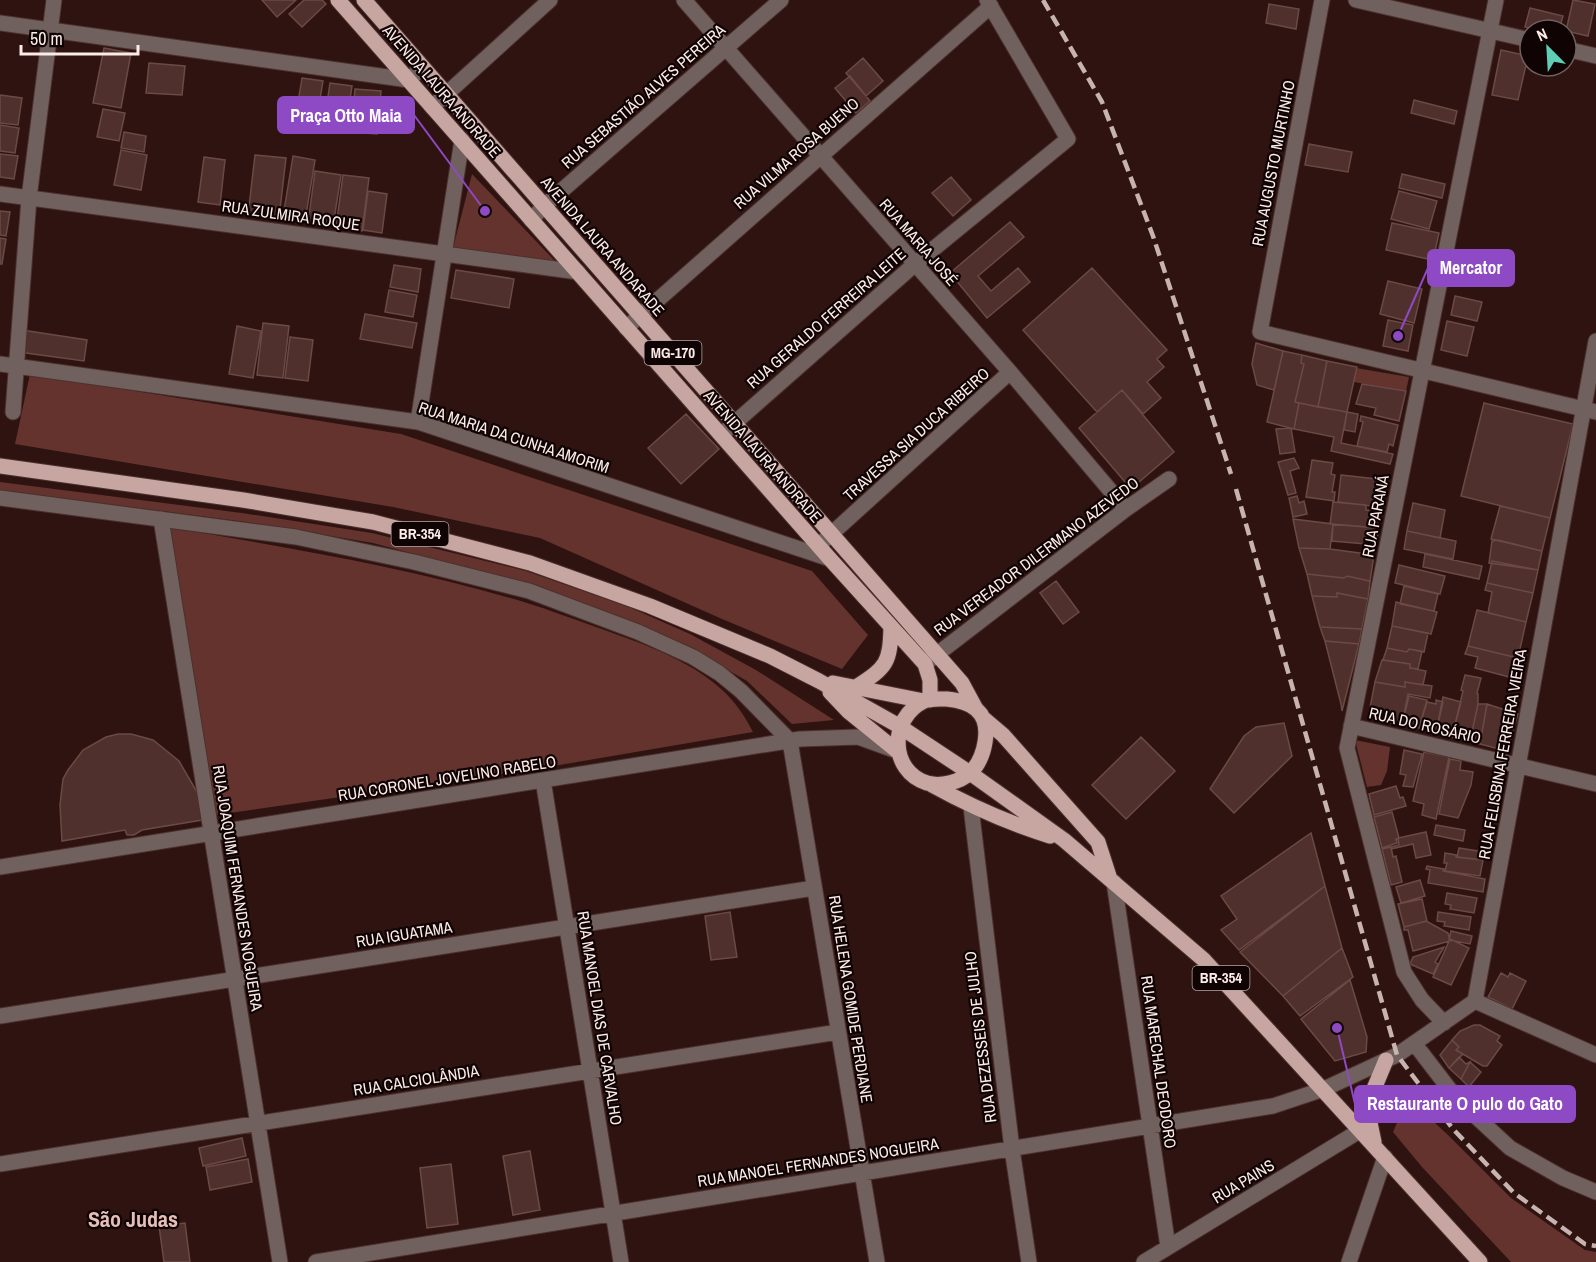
<svg xmlns="http://www.w3.org/2000/svg" width="1596" height="1262" viewBox="0 0 1596 1262" font-family="'Archivo Narrow',sans-serif">
  <rect width="100%" height="100%" fill="#2f1310"/>
  <path fill="#64332d" d="M472,174l83,87 -102,-13z
    M1356,368l53,9 -3,14 -52,-9z
    M30,374l371,60 411,137 56,64 -26,34 -120,-50 -182,-81 -147,-31 -378,-63z
    M0,482l242,31 130,20 154,38 103,36 61,27 66,36 78,50 -42,4 -45,-43 -63,-36 -161,-62 -150,-40 -127,-21 -246,-32z
    M168,527c120,21 242,40 359,76 23,7 46,16 69,24 42,15 91,31 125,62 14,12 23,26 32,43l-211,36 -326,47z
    M1355,740l35,7 -3,24 -6,14 -14,2z
    M1408,1098l40,37 63,63 74,52 11,2v10h-85l-89,-95 -29,-35z"/>
  <path fill="#4f302c" stroke="#6b4a45" stroke-width="1.5" d="M262,0h34l-19,17z
    M304,0h18l4,4 -24,23 -13,-13z
    M1573,0l22,4 -7,32 -22,-5z
    M1269,4l30,5 -3,20 -30,-6z
    M1530,8l33,8 -4,14h-21l-13,-3z
    M104,48l27,5 -10,55 -28,-5z
    M1501,50l27,6 -10,44 -26,-5z
    M863,58l20,23 -17,15 -20,-23z
    M149,63l36,3 -3,29 -36,-2z
    M850,76l20,25 -14,12 -21,-25z
    M302,78l21,3 -7,43 -21,-3z
    M330,83l22,3 -7,47 -22,-3z
    M355,89l26,2 -4,43 -26,-2z
    M0,95l22,3 -4,27 -18,-2z
    M1414,100l43,11 -3,13 -43,-11z
    M103,109l22,4 -6,28 -22,-4z
    M0,125l19,3 -4,25 -15,-2z
    M124,132l22,4 -2,16 -23,-4z
    M1309,144l43,8 -4,20 -43,-7z
    M121,150l26,5 -6,35 -27,-5z
    M0,154l18,2 -4,23 -14,-2z
    M255,155l31,3 -7,60 -31,-3z
    M293,156l22,4 -10,61 -22,-4z
    M204,157l21,3 -5,45 -22,-3z
    M315,171l26,4 -8,51 -25,-3z
    M1402,174l43,10 -3,14 -43,-10z
    M343,175l26,3 -7,53 -26,-4z
    M951,177l20,23 -18,16 -21,-23z
    M368,191l19,3 -5,39 -19,-3z
    M1399,191l38,10 -8,28 -38,-10z
    M0,211l10,1 -4,24 -6,-1z
    M1010,222l14,15 -46,39 13,15 27,-23 12,14 -43,36 -37,-45z
    M1392,223l47,10 -6,27 -47,-10z
    M0,238l6,1 -4,25h-2z
    M394,265l27,4 -3,23 -28,-5z
    M1092,268l75,82 -10,9 7,8 -17,15 14,16 -18,16 -21,-24 -25,22 -74,-82z
    M456,270l58,9 -5,29 -58,-10z
    M1388,281l34,8 -8,34 -34,-9z
    M389,290l28,5 -4,22 -28,-5z
    M1455,296l27,6 -5,19 -26,-6z
    M365,314l52,9 -5,25 -52,-9z
    M1388,320l25,5 -5,26 -25,-5z
    M1447,321l27,6 -7,29 -26,-6z
    M263,323l26,3 -6,52 -26,-3z
    M237,326l24,5 -8,47 -24,-4z
    M22,330l65,10 -3,21 -65,-9z
    M290,337l23,3 -5,41 -23,-3z
    M1256,343l27,8 -9,39 -17,-5 -5,-21z
    M1283,351l19,4 -1,8 3,1 -9,38 4,1 -5,26 -27,-7z
    M1302,355l25,6 -9,46 -23,-5 9,-38 -3,-1z
    M1327,361l30,6 -10,45 -29,-5z
    M1362,384l44,7 -7,30 -25,-6 2,-7 -20,-4z
    M1122,390l52,62 -43,37 -52,-61z
    M1299,403l48,9 -6,31 52,11 -3,10 -59,-13 3,-14 -40,-8z
    M1484,403l89,21 -23,94 -89,-22z
    M1347,412l11,2 -3,18 -11,-2z
    M686,414l33,35 -38,35 -33,-36z
    M1361,416l37,9 -5,21 -4,-2 -2,8 -30,-6 6,-24 -3,-1z
    M1291,428l4,24 -15,2 -4,-25z
    M1294,458l5,10 -9,3 6,22 -8,2 -10,-33z
    M1312,460l21,3 -2,11 4,1 -3,17h3l-1,9 -28,-4z
    M1341,475l45,5 -4,27 -44,-5z
    M1297,496l2,7 5,-2 3,13 -14,3 -4,-19z
    M1333,502l33,3v5l12,1 -1,17 -47,-4z
    M1413,503l32,7 -5,28 -33,-7z
    M1500,506l50,12 -8,33 -51,-12z
    M1293,519l40,5 -3,25 -31,-1z
    M1333,524l45,4 -1,17 -45,-4z
    M1407,531l49,10 -3,18 -49,-10z
    M1498,540l44,11 -4,19 -49,-7 3,-22z
    M1299,548l31,1 44,6 -4,26 -23,-5 -3,2 -37,-4z
    M1425,554l57,12 -3,13 -56,-12z
    M1492,561l46,9 -5,23 -46,-10z
    M1399,565l46,11 -5,18 -45,-11z
    M1307,574l37,4 3,-2 23,5 -2,18 -31,-6v4l-25,-1z
    M1056,581l23,31 -16,12 -23,-31z
    M1487,583l46,10 -7,29 -38,-9 4,-21 -7,-2z
    M1404,586l34,8 -4,17 -34,-7z
    M1337,593l31,6 -6,30 -42,-2 -8,-31 25,1z
    M1396,602l41,10 -6,22 -39,-8z
    M1477,610l49,12 -8,36 -50,-12z
    M1392,626l36,7 -4,19 -15,-3 -2,3 -20,-4z
    M1320,627l42,2 -3,15 -34,-3z
    M1325,641l34,3 -17,67 -1,-7z
    M1468,646l50,12 -5,20 -38,-10 3,-11 -13,-3z
    M1387,648l20,4 2,-3 13,2 -4,18 -8,-1v-4l-27,-4z
    M1382,660l28,4v4l16,3 -3,14 -18,-3v5l-30,-5z
    M1465,675l16,3 -4,15 1,1v10l-8,37 -18,-4 11,-46 -2,-1z
    M1375,682l30,5v-5l27,4 -2,12 -22,-4 -6,31 -34,-7z
    M1409,696l18,4 -8,28 -17,-3z
    M1443,697l18,5 -9,35 -16,-4z
    M1436,700l7,2 -7,31 -17,-5 8,-26 9,2z
    M1478,704h9l-7,40 -10,-3z
    M1487,704l31,10 -11,37 -27,-7z
    M1284,723l8,33 -58,57 -24,-24 34,-53 12,-9z
    M118,734h13l22,6 26,21 22,38 1,21 -60,10 -8,5h-7l-2,-5 -63,11 -2,-36 3,-26 5,-9 15,-20 23,-13z
    M1141,737l34,34 -49,48 -34,-34z
    M1404,750l18,4 -9,33 -10,-1 3,-11 -6,-1z
    M1424,752l25,5 -13,62 -14,-4 2,-11 -11,-3z
    M1450,759l11,2 -1,9 13,2 -2,13 -13,33 -19,-4z
    M1396,786l4,12 3,-1 3,9 -32,9 -5,-21z
    M1392,812l7,26 -3,1 1,4 -15,5 -8,-31z
    M1436,825l29,5 -2,11 -29,-6z
    M1426,832l5,23 -15,3 -3,-14 -22,5v-2l8,-2 -1,-7z
    M1311,833l14,53 -86,64 -18,-20 16,-11 -16,-23z
    M1391,847l2,10 3,-1 6,26 -11,3 -9,-36z
    M1459,848l25,4 -1,8 -26,-3z
    M1445,853l11,2v2l27,3 -3,16 -35,-5 2,-8h-3z
    M1427,866l17,3 -1,2 42,8 -2,13 -55,-9 2,-13 -4,-1z
    M1420,880l5,16 -24,7 -5,-16z
    M1325,886l17,62 -59,48 -43,-44z
    M1447,893l30,5 -3,15 -24,-4 1,-4 -6,-1z
    M1422,899l5,22 -23,6 -6,-23z
    M730,912l7,45 -26,3 -6,-44z
    M1438,912l33,5 -2,13 -25,-4 1,-4 -8,-1z
    M1426,921l22,12 2,8 -37,10 -5,-21h-4v-3z
    M1451,931l21,5 -2,8 -21,-4z
    M1450,939l19,9 -18,37 -18,-8z
    M1444,947l-9,15 3,2 -5,10 -23,-10 3,-7z
    M1342,948l11,29 -53,39 -17,-20z
    M1501,973l7,4 2,-4 16,8 -14,28 -24,-12z
    M1350,980l17,57 -1,15 -31,9 -34,-42z
    M1474,1025h6l20,11 -3,5 5,4 -15,21h-4l-27,-16 3,-3 -7,-7 8,-9z
    M1452,1040l7,7 -3,3 7,4 -14,14 -9,-13z
    M1459,1057l7,7 4,-2 -9,17 -12,-11z
    M1470,1062l11,10 -12,15 -8,-8z
    M242,1138l4,18 -43,10 -4,-18z
    M530,1151l10,59 -27,5 -10,-59z
    M248,1159l4,23 -42,8 -4,-23z
    M451,1164l7,60 -31,4 -7,-60z
    M185,1223l5,39h-26l-5,-36z"/>
  <g fill="none" stroke-linecap="round" stroke-linejoin="round">
    <g stroke="#4c312e" stroke-width="17">
      <path id="minor" d="M684,0l326,372 116,137
        M1322,0l-62,332 336,80
        M1356,0l174,40
        M0,23l409,57 13,-13
        M1566,49l30,7
        M432,107l118,-107
        M0,194l578,78
        M531,220l13,-14 237,-206
        M626,328l365,-322
        M0,364l418,58 412,137
        M13,412l16,-214 25,-198
        M418,422l44,-282
        M721,435l194,-171 153,-125 -81,-139
        M0,498l296,39 118,25 115,29 109,41 55,25 26,16 22,18 49,50 87,521
        M161,519l119,743
        M818,546l192,-174
        M927,662l199,-153 43,-30
        M1351,726l245,58
        M543,780l78,482
        M971,807l41,342 17,113
        M0,867l800,-128 58,-2 36,13
        M1114,882l54,365
        M1475,1001l121,54
        M0,1016l814,-128
        M1444,1023l-22,-23 -18,-28 -57,-224 149,-748
        M1414,1043l43,56 53,49 53,30 33,14
        M0,1164l838,-132
        M316,1262l957,-156 51,-17 73,-34 78,-54 121,-660
        M1144,1262l217,-132
        M1349,1262l36,-105"/>
    </g>
    <g stroke="#4c312e" stroke-width="17">
      <path id="major" d="M338,0l492,559 95,105 5,16v20
        M364,0l598,683 14,26
        M0,466l243,34 130,22 157,41 120,43 120,50 49,25 80,45 71,47 94,67 140,120 276,302
        M833,683l91,18
        M856,687c31,-20 34,-24 35,-60
        M830,692l19,20 48,39
        M947,699c10,1 22,3 30,11 16,14 8,49 -7,63 -10,9 -29,14 -43,10 -38,-12 -38,-65 -3,-82 7,-3 15,-2 23,-2z
        M983,718l20,17 95,107 11,34
        M932,785c38,21 76,38 118,51
        M1374,1142l-5,-24 2,-22 15,-36"/>
    </g>
    <use href="#minor" stroke="#70615e" stroke-width="15"/>
    <use href="#major" stroke="#c7a6a1" stroke-width="15"/>
    <path stroke="#c7b4b1" stroke-width="4.5" stroke-dasharray="12 6" stroke-linecap="butt" d="M1043,0l59,102 51,134 78,238
      M1236,489l161,566 56,74 61,64 71,51 11,2"/>
  </g>
  <g text-anchor="middle" stroke-width="4.5" stroke-linejoin="round" paint-order="stroke">
    <g fill="#0f0403" stroke="#b5a6a4" stroke-width="1.5">
      <rect x="644.5" y="341" width="57" height="24" rx="4.5"/>
      <rect x="391.5" y="522" width="57" height="24" rx="4.5"/>
      <rect x="1192.5" y="966" width="57" height="24" rx="4.5"/>
    </g>
    <g font-size="15" font-weight="bold" fill="#fcece9">
      <text x="673" y="358">MG-170</text>
      <text x="420" y="539">BR-354</text>
      <text x="1221" y="983">BR-354</text>
    </g>
    <g font-size="16" fill="#fcece9" stroke="#0f0403">
      <text transform="translate(442 91) rotate(49)" y="6">AVENIDA LAURA ANDRADE</text>
      <text transform="translate(643 96) rotate(-41)" y="6">RUA SEBASTIÃO ALVES PEREIRA</text>
      <text transform="translate(796 153) rotate(-41)" y="6">RUA VILMA ROSA BUENO</text>
      <text transform="translate(1273 163) rotate(-79)" y="6">RUA AUGUSTO MURTINHO</text>
      <text transform="translate(291 215) rotate(8)" y="6">RUA ZULMIRA ROQUE</text>
      <text transform="translate(919 242) rotate(49)" y="6">RUA MARIA JOSÉ</text>
      <text transform="translate(603 246) rotate(49)" y="6">AVENIDA LAURA ANDARADE</text>
      <text transform="translate(826 318) rotate(-41)" y="6">RUA GERALDO FERREIRA LEITE</text>
      <text transform="translate(916 434) rotate(-42)" y="6">TRAVESSA SIA DUCA RIBEIRO</text>
      <text transform="translate(514 437) rotate(18)" y="6">RUA MARIA DA CUNHA AMORIM</text>
      <text transform="translate(763 456) rotate(49)" y="6">AVENIDA LAURA ANDRADE</text>
      <text transform="translate(1375 516) rotate(-79)" y="6">RUA PARANÁ</text>
      <text transform="translate(1036 556) rotate(-37)" y="6">RUA VEREADOR DILERMANO AZEVEDO</text>
      <text transform="translate(1425 725) rotate(13)" y="6">RUA DO ROSÁRIO</text>
      <text transform="translate(1502 754) rotate(-80)" y="6">RUA FELISBINA FERREIRA VIEIRA</text>
      <text transform="translate(447 778) rotate(-9)" y="6">RUA CORONEL JOVELINO RABELO</text>
      <text transform="translate(238 888) rotate(81)" y="6">RUA JOAQUIM FERNANDES NOGUEIRA</text>
      <text transform="translate(404 934) rotate(-9)" y="6">RUA IGUATAMA</text>
      <text transform="translate(851 999) rotate(81)" y="6">RUA HELENA GOMIDE PERDIANE</text>
      <text transform="translate(600 1018) rotate(81)" y="6">RUA MANOEL DIAS DE CARVALHO</text>
      <text transform="translate(980 1037) rotate(-97)" y="6">RUA DEZESSEIS DE JULHO</text>
      <text transform="translate(1159 1062) rotate(82)" y="6">RUA MARECHAL DEODORO</text>
      <text transform="translate(416 1080) rotate(-9)" y="6">RUA CALCIOLÂNDIA</text>
      <text transform="translate(818 1162) rotate(-9)" y="6">RUA MANOEL FERNANDES NOGUEIRA</text>
      <text transform="translate(1243 1181) rotate(-31)" y="6">RUA PAINS</text>
    </g>
    <g font-size="22" font-weight="bold" fill="#e6beb8" stroke="#0f0403">
      <text x="133" y="1227">São Judas</text>
    </g>
  </g>
  <path fill="none" stroke="#8e49c5" stroke-width="2" d="M485 211L414 115M1398 336L1428 268M1337 1028L1355 1104"/>
  <g fill="#8e49c5" stroke="#0f0403" stroke-width="2">
    <circle cx="485" cy="211" r="6"/>
    <circle cx="1398" cy="336" r="6"/>
    <circle cx="1337" cy="1028" r="6"/>
  </g>
  <g fill="#8e49c5" stroke="#8e49c5" stroke-width="2">
    <rect x="278" y="97" width="136" height="36" rx="6"/>
    <rect x="1428" y="250" width="86" height="36" rx="6"/>
    <rect x="1355" y="1086" width="220" height="36" rx="6"/>
  </g>
  <g font-size="18" text-anchor="middle" font-weight="bold" fill="#fff">
    <text x="346" y="122">Praça Otto Maia</text>
    <text x="1471" y="274">Mercator</text>
    <text x="1465" y="1110">Restaurante O pulo do Gato</text>
  </g>
  <g transform="translate(1548 48) rotate(336)"><circle r="28" fill="#0f0403" stroke="#6e615f" stroke-width="1.5"/>
  <path d="M0-4.5L10 22L0 15L-10 22Z" fill="#5eceb7"/>
  <text y="-9" font-size="16" font-weight="bold" text-anchor="middle" fill="#fcece9">N</text>
  </g>
  <path d="M21 45v9h117v-9" fill="none" stroke="#fcece9" stroke-width="3"/>
  <text x="30" y="45" font-size="18" fill="#fcece9" stroke="#0f0403" stroke-width="4.5" paint-order="stroke">50 m</text>
</svg>
